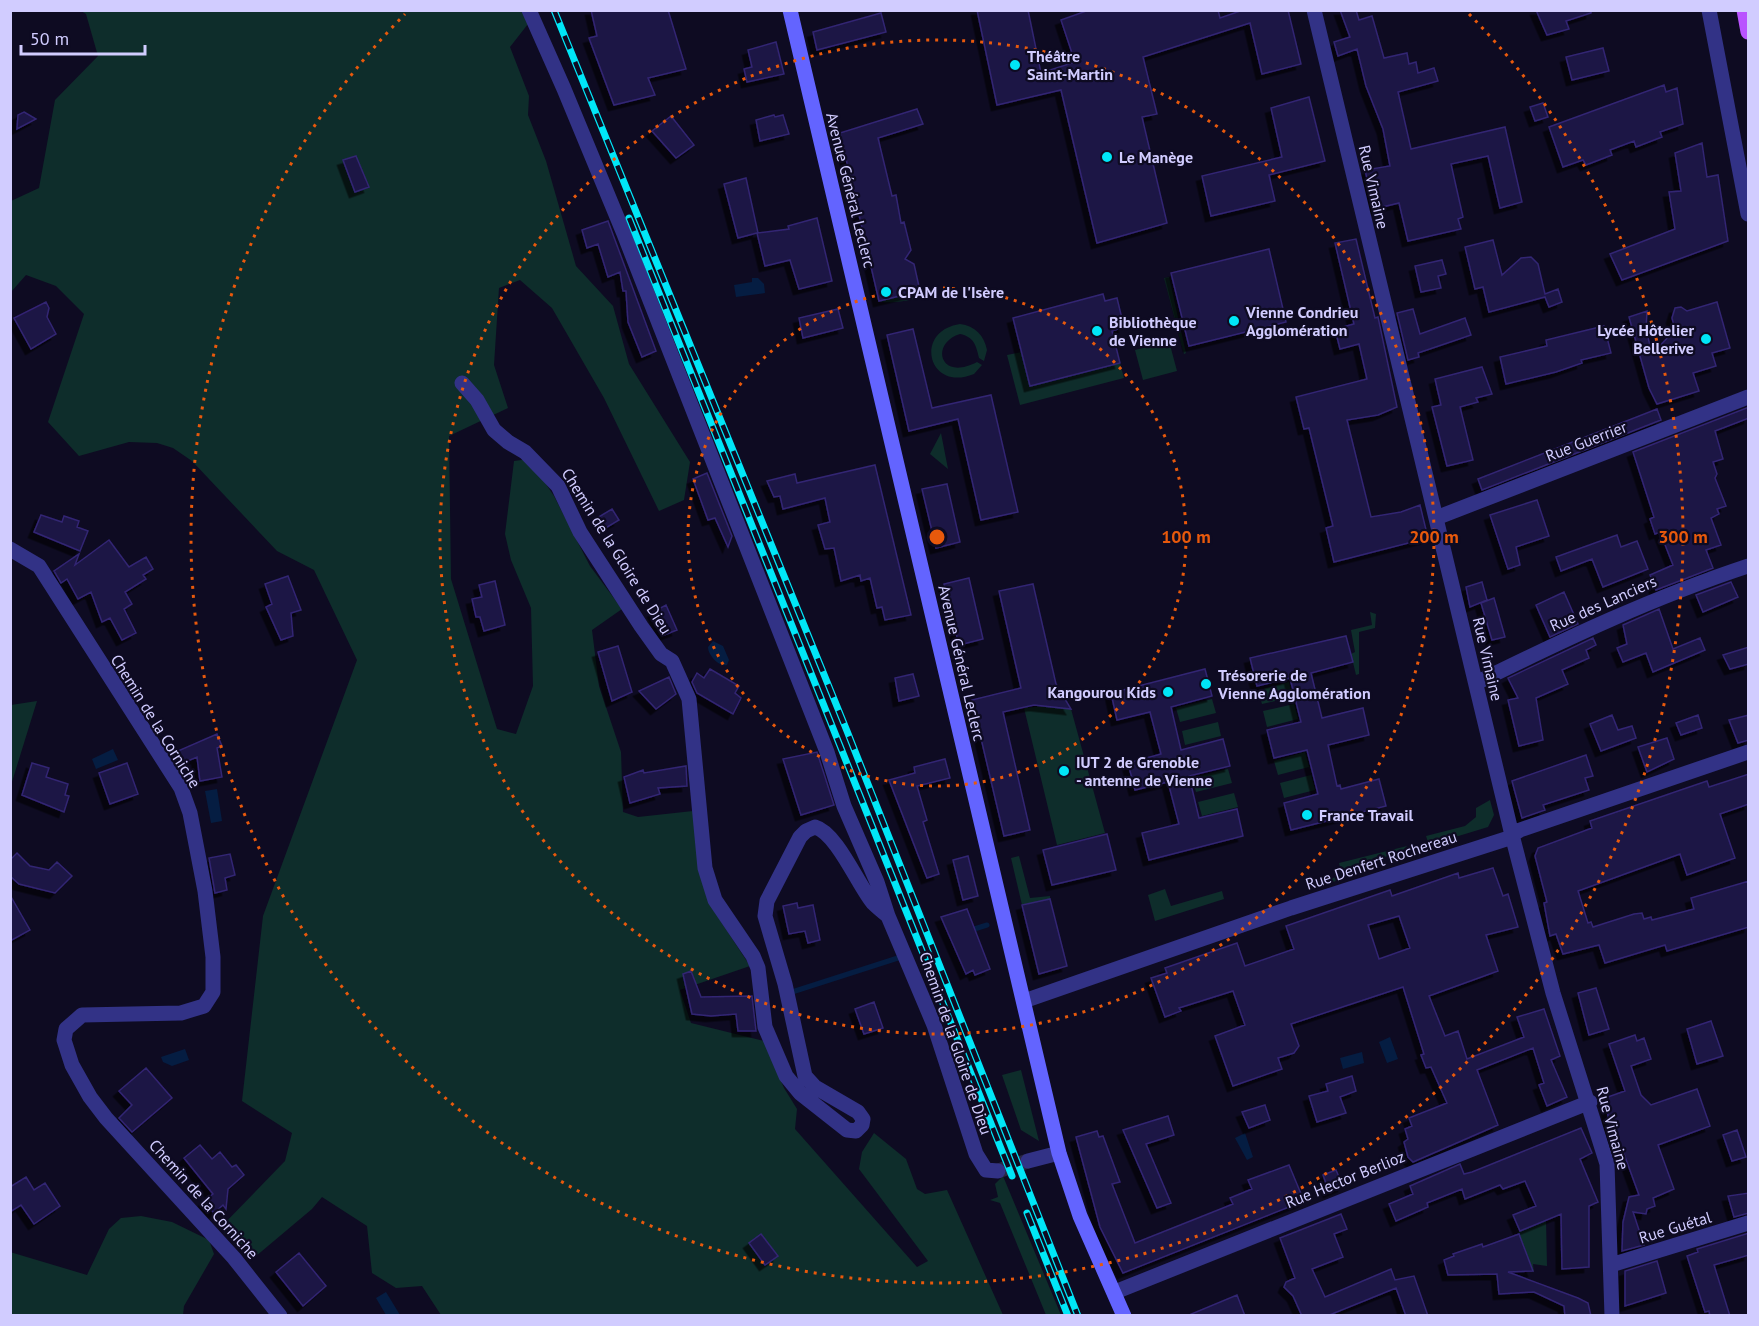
<svg xmlns="http://www.w3.org/2000/svg" width="1759" height="1326" viewBox="0 0 1759 1326" font-family="'PT Sans',sans-serif">
  <defs>
    <filter id="shadow"><feDropShadow dx="-5.5" dy="5.5" stdDeviation="0" flood-color="#0009"/></filter>
  </defs>
  <rect width="100%" height="100%" fill="#0e0b22"/>
  <path fill="#0e2d2b" d="M81,11h442l5,13 -18,23 19,49 -1,19 18,46 30,105 37,40 16,58 61,98 -6,38 -25,11 -55,-113 -52,-90 -32,-28 -21,8 -5,77 14,43 -59,28 2,143 46,150 19,5 17,-48 -2,-78 -20,-48 -6,-26 9,-73 15,-2 25,37 36,70 32,43 -30,21 7,56 22,66 2,60 15,5 55,-6 23,103 34,52 -70,24 11,33 73,18 20,47 13,21 -2,20 122,138 11,-6 -69,-92 3,-17 12,-19 32,26 11,30 8,5 22,-4 56,125h-562l-19,-29 -26,2 -24,-15 -5,-47 -45,-29 -10,12 -62,52 -30,-33 65,-67 7,-28 -50,-32 21,-185 94,-256 -43,-90 -37,-19 -85,-90 -19,-13 -16,-5 -28,-1 -50,14 -31,-34 36,-108 -28,-28 -30,-11 -15,17v-91l28,-13 16,-88 43,-44 -12,-42z
    M1169,277l17,76 -2,1 -20,-76z
    M936,288c-4,11 -49,17 -57,13z
    M960,324c15,2 24,11 27,26l-3,11 -5,-3c-3,-13 -5,-21 -19,-24 -30,9 -21,48 17,28l5,3 -8,9c-46,19 -61,-43 -14,-50z
    M1169,341l8,30 -34,9 -8,-30z
    M1022,352l9,34 89,-23 4,15 -104,27 -13,-50z
    M941,433l7,36 -18,-15z
    M1370,612l6,2 -1,14 -16,4v42l-3,1 -5,-21 4,-2 -4,-22 21,-5z
    M1289,682l3,15 -30,7 -4,-14z
    M1212,699l4,14 -36,9 -4,-14z
    M37,701l-26,84v-80z
    M1294,704l4,15 -31,8 -4,-16z
    M1045,706l26,3 34,124 -48,12 -33,-137z
    M1218,722l3,14 -36,9 -3,-14z
    M1305,752l4,15 -31,8 -4,-14z
    M1228,769l4,14 -36,9 -4,-14z
    M1311,775l4,15 -31,8 -4,-15z
    M1234,793l4,14 -36,9 -4,-14z
    M1490,800l4,15 -6,12 -59,18 -3,-9 39,-10 11,-9v-9z
    M1407,846l-15,15 -2,1 -2,-6 -13,4 2,6 -6,3 -3,-6 -25,8 2,6 -14,6 -1,-4 12,-4 -3,-12z
    M1019,856l11,42 20,-2v3l-28,6 -11,-47z
    M1165,889l6,17 51,-15 2,8 -69,22 -7,-26z
    M1021,1070l18,71 -18,-11 -19,-55z
    M1003,1176l58,139h-15l-46,-112 -10,-3 8,-3 -3,-13z
    M141,1216l31,6 37,18 5,14 -30,52 -1,9 -172,1 -1,-64 77,23 22,-46 12,-11z
    M1546,1220l1,46 -14,-2 1,9 -16,-41z"/>
  <path fill="#051d42" d="M752,278h6l6,6 1,9 -29,4 -2,-12 18,-3z
    M713,641l10,5 6,14 -2,5c-8,2 -19,-10 -19,-18z
    M113,749l5,11 -22,9 -4,-10z
    M217,789l5,32 -11,2 -6,-32z
    M1390,1037l8,22 -11,4 -8,-21z
    M185,1049l4,11 -17,6 -9,-4 -2,-5z
    M1362,1052l2,11 -21,6 -3,-11z
    M1245,1133l8,24 -6,3 -12,-22z
    M386,1292l14,23h-14l-10,-17z"/>
  <g fill="none" stroke-linecap="round" stroke-linejoin="round">
    <path stroke="#051d42" stroke-width="5" d="M968,931l19,-6
      M792,992l109,-35"/>
  </g>
  <path fill="#1e1645" stroke="#322573" stroke-width="1.5" fill-rule="evenodd" filter="url(#shadow)" d="M591,10h77l18,59 -38,9 7,17 -41,10 -25,-67 8,-2z
    M977,10h51l13,63 34,-11 -14,-42 28,-10h129l2,8 23,-8h45l13,54 -39,10 -12,-51 -107,34 14,57 -15,3 25,106 -70,20 -36,-153 -64,15z
    M1340,10h16l3,10 13,-4 12,42 23,-5 2,11 7,-2 2,11 16,-5 4,13 -40,11 13,57 94,-22 17,75 -22,6 -12,-52 -37,8 12,53 -5,2 3,10 -53,12 -9,-38 -25,6 -9,-39 25,-4 -7,-37 -17,-43 -9,-37 -19,7 -4,-14 16,-5z
    M1536,10h55v3l-25,8 3,8 -22,6z
    M881,13l5,19 -69,18 -4,-18z
    M776,42l8,32 -37,8 -3,-13 8,-2 -4,-17z
    M1603,48l6,23 -37,9 -6,-23z
    M1664,85l2,7 11,-4 6,36 -23,8 2,5 -26,10 -2,-6 -24,9 2,5 -26,10 -3,-5 -20,7 -14,-40z
    M1309,97l16,64 -56,14 6,26 -64,15 -9,-40 80,-19 -11,-49z
    M1543,103l5,14 -13,4 -5,-14z
    M917,109l6,15 -45,14 14,58 4,-1 5,28 3,-1 7,28 -6,9 9,5 6,27 -41,10 -39,-168z
    M24,112l12,7 -19,10 1,-14z
    M774,115l1,2 8,-2 6,19 -29,7 -4,-21z
    M671,116l23,29 -18,13 -24,-27z
    M1702,143l5,34 11,-2 10,66 -106,39 -12,-26 65,-25 -6,-37 12,-1 -6,-38z
    M356,156l13,31 -14,5 -12,-32z
    M746,178l12,55 31,-4 -1,-3 29,-8 15,63 -33,8 -9,-29 -25,6 -8,-33 -19,5 -14,-54z
    M608,221l48,130 -14,6 -14,-35 -2,-31h-3l-3,-19 -12,5 -10,-33 -11,4 -5,-18z
    M1356,239l19,79 3,-1 19,90 -19,8 -31,5 24,97 30,-5 19,-7 8,33 -94,24 -8,-34 7,-2 -24,-98 -5,1 -8,-32 71,-18 -8,-35 -19,5 -5,-20 19,-5 -19,-81z
    M1493,240l9,35 19,-17 10,-1 7,7 7,30 13,-5 4,13 -13,5 -4,-10 -56,15 -6,-25 -8,2 -10,-42z
    M1269,249l17,73 -97,24 -18,-73z
    M1442,260l4,14 -8,2 3,12 -20,4 -6,-26z
    M1103,294l2,7 12,-3 7,29 -12,4 8,32 -90,23 -17,-68z
    M46,302l3,6 -2,9 9,17 -25,15 -17,-31z
    M1717,302l13,46 -18,5 4,13 -23,7 6,18 -42,13 -8,-16 -20,-71 18,-6 -1,18 6,25 20,-21 5,4 -5,-19 3,-10 6,-1 6,4z
    M838,309l5,19 -40,10 -4,-20z
    M1413,309l7,25 45,-16 6,17 -53,18 1,4 -11,3 -11,-47z
    M1604,326l7,27 -30,7 1,3 -26,9 -50,12 -6,-27 47,-11 -1,-6z
    M913,329l19,79 59,-13 27,117 -37,8 -23,-101 -49,12 -22,-96z
    M1482,367l10,27 -16,4 2,4 -18,5 13,53 -26,6 -15,-59 9,-2 -6,-26z
    M1749,407v11l-34,13 8,28 -10,3 4,12 -2,4 11,28 -9,3 2,5 -8,4 10,27 -15,5 7,18 -57,22 -6,-15 23,-10 -13,-33 -5,2 -5,-15 4,-2 -21,-65z
    M1657,409l4,11 -179,70 -4,-11z
    M875,465l36,150 -26,5 -3,-13 -5,1 -7,-30 -9,3 -1,-6 -19,6 -7,-33 -9,1 -7,-24 12,-3 -5,-24 -42,11 -3,-13 -6,1 -7,-16 28,-7 2,9z
    M707,473l25,63 -4,11 -13,-29 -7,2 -15,-41z
    M947,484l13,58 -24,6 -14,-59z
    M1537,500l12,36 -33,11 4,18 -12,4 -18,-54z
    M612,509l7,11 -15,9 -7,-11z
    M41,515l21,7 2,-6 15,5 -2,6 11,4 -8,20 -46,-19z
    M1617,535l4,12 16,-6 11,28 -45,18 -11,-28 -31,12 -5,-14z
    M109,540l20,27 17,-10 7,12 -10,6 3,4 -21,13 7,12 -8,5 12,24 -14,7 -12,-22 -8,4 -11,-30 -13,7 -11,-20 -6,4 -7,-12 25,-17 -4,11z
    M288,576l13,34 -10,3 2,23 -12,4 -15,-33 6,-3 -7,-20z
    M969,578l14,61 -24,6 -15,-61z
    M495,581l10,44 -21,6 -4,-14h-4l-4,-18 10,-2 -3,-12z
    M1482,582l5,18 -17,7 -4,-20z
    M1731,582l7,15 -35,15 -7,-17z
    M1033,584l23,100 15,25 -37,-4 -31,7 27,118 -26,6 -32,-136 49,-12 -22,-97z
    M1564,592l14,32 -28,13 -14,-32z
    M1494,598l11,39 -13,3 -11,-37z
    M666,605l11,25 -13,5 -11,-23z
    M1659,609l14,40 27,-11 5,12 -52,22 -7,-19 -23,9 -6,-14 10,-4 -4,-19z
    M1346,636l7,26 -42,11 11,45 41,-10 6,27 -41,10 9,41 3,-1 1,4 38,-10 7,27 -95,24 -7,-27 34,-9 -11,-44 -33,8 -7,-28 34,-8 -11,-44 -33,8 -7,-28z
    M1593,638l3,7 -10,5 3,8 -27,12 6,14 -32,14 7,42 -24,6 -11,-46 10,-2 -10,-20z
    M618,646l14,46 -20,9 -14,-49z
    M1749,647v17l-19,5 -7,-14z
    M710,669l29,17 -4,7 6,5 -8,16 -36,-21 -5,-11 5,-9 7,5z
    M1205,669l7,27 -41,11 10,43 42,-11 7,27 -41,10 10,42 38,-9 6,27 -94,24 -7,-27 37,-9 -11,-42 -33,8 -7,-27 33,-9 -11,-42 -33,8 -6,-27z
    M913,674l6,22 -20,5 -4,-23z
    M669,677l7,17 -20,15 -17,-18z
    M1612,715l6,15 14,-4 4,12 -35,13 -11,-27z
    M1698,715l4,13 -21,7 -5,-12z
    M1749,715v25l-11,3 -9,-23z
    M217,734l5,12 -5,2 5,29 -22,4 -3,-24 -19,8 -7,-11z
    M1667,738l7,21 -27,13 -9,-25z
    M817,752l17,53 -33,10 -18,-56z
    M1586,755l7,21 -8,2 4,12 -46,15 2,5 -23,8 -10,-37z
    M945,759l5,19 -33,8 10,34 -4,2 16,52 -12,4 -38,-98 26,-7 -1,-6z
    M32,763l17,5 -3,9 22,7 -3,11 4,1 -5,16 -42,-17z
    M127,763l11,31 -28,10 -11,-31z
    M686,766l1,20 -29,2 2,6 -30,9 -6,-26 19,-7 1,3z
    M1749,774v30l-29,10 15,44 -48,17 -7,-21 -102,37 10,32 3,-1 2,5 41,-13 8,-1 2,6 7,-2 1,3 42,-11 -3,-11 58,-17v46l-82,24 -2,-6 -60,18 -6,-18 -36,9 -7,-20 -6,2 -6,-33 3,-1 -12,-46 3,-8 54,-20 -2,-7 117,-40 2,6z
    M1107,834l9,36 -64,15 -9,-35z
    M17,853l13,13 19,4 8,-8 15,14 -17,17 -36,-9 -9,-8v-16z
    M230,854l5,21 -10,3 2,12 -12,3 -6,-35z
    M968,856l10,40 -15,4 -10,-40z
    M1493,868l10,28 5,-2 10,33 -32,8 12,36 -69,25 16,40 13,-5 9,28 57,-22 -7,-20 27,-8 16,47 -9,4 16,37 -20,9 -8,-21 5,-2 -11,-35 -56,22 21,55 -85,37 -5,-5 -4,-15 4,-3 -3,-10 7,-3 -3,-8 38,-15 -16,-36 -5,1 -5,-13 3,-1 -21,-67 -112,37 8,22 -5,7 -16,5 4,11 -49,17 -18,-50 30,-11 -12,-34 -54,17 2,3 -16,6 -14,-39 16,-5 -2,-5 72,-25 8,23 49,-17 -8,-23 104,-36 2,6 66,-23 1,5zM1399,916l11,32 -31,11 -11,-34z
    M10,895l20,35 -20,11z
    M1050,899l17,67 -28,8 -17,-69z
    M797,903l1,5 15,-3 7,35 -12,3 -3,-12 -16,3 -6,-28z
    M967,909l23,60 -15,6 -2,-5 -7,4 -25,-57z
    M691,971l10,26 51,-1 4,35h-18l-2,-17 -25,2 -19,-2 -9,-40z
    M1596,988l13,41 -20,6 -11,-42z
    M874,1002l9,26 -19,6 -9,-25z
    M1711,1021l12,35 -26,8 -10,-35z
    M1635,1035l2,6 7,-3 7,21 -20,7 10,29 10,10 46,-16 13,37 -52,19 16,44 -21,9 2,8 -8,3 -1,5 -13,-2 11,33 -22,6 1,-29 6,-25 10,-2 -19,-52 -4,1 -5,-11 -6,-35 20,-7 -16,-47z
    M146,1068l26,30 -40,34 -13,-14 13,-13 -13,-14z
    M1352,1076l4,15 -16,6 6,16 -29,9 -8,-26 19,-5 -2,-7z
    M1265,1105l5,15 -21,8 -7,-16z
    M1168,1116l6,19 -28,9 25,59 -14,5 -34,-78z
    M1581,1128l11,25 -12,6 18,43 -9,4v61l-27,2 -1,-55 -41,17 -7,-16 23,-9 -11,-25 -22,8 -3,-4 -35,14 -3,-10 -35,14 1,4 -32,14 -7,-17 24,-10 -3,-8 50,-22 4,10 8,-2z
    M1737,1130l9,27 -14,4 -9,-26z
    M1097,1131l2,6 4,-1 17,46 -8,2 23,59 98,-39 -3,-6 22,-9 -4,-9 41,-15 15,36 -181,72 -23,-46 -24,-90z
    M200,1145l12,14 8,-7 12,15 4,-2 8,10 -16,14 -2,20 -3,-4 -9,8 -10,-12 9,-7 -29,-36z
    M1336,1170l7,16 -14,6 -6,-17z
    M26,1177l8,13 11,-7 15,23 -26,18 -13,-19 -11,7v-25z
    M1749,1193v20l-15,4 -6,-21z
    M1341,1214l6,15 -13,5 9,23 -31,12 13,28 66,-28 4,11 19,-4 14,40h-22l-10,-28 -69,28h-25l-9,-20 -9,-9 2,-5 9,-4 -15,-40z
    M1749,1233v22l-35,10 16,51h-20l-1,-5 -4,1 -18,-56 11,-4 -1,-3z
    M761,1234l17,22 -13,9 -16,-22z
    M1519,1234l14,37 -25,1 70,26 10,5 3,13h-26l-1,-10 -30,-14 -35,2 -2,-20 -49,1 -4,-15 10,-4 -1,-2 29,-10 1,3z
    M299,1253l27,33 -23,20 -27,-34z
    M1657,1261l9,32 -41,13v-35z
    M1237,1295l8,21h-56v-1z"/>
  <g fill="none" stroke-linecap="round" stroke-linejoin="round">
    <path stroke="#2b2843" stroke-width="15" stroke-dasharray="15 8" stroke-linecap="butt" d="M998,1171l30,-10"/>
    <path stroke="#323286" stroke-width="15" d="M529,10l35,79 60,145 203,518 17,54 33,76 11,34 46,109 42,129 10,16 12,1
      M1314,10l198,825 41,158 54,171 5,152
      M1709,10l39,204
      M462,383l15,17 17,30 14,12 17,10 33,34 22,46 61,94 20,28 11,7 17,38 16,169 10,32 38,56 5,12 7,59 21,49 14,17 47,37 9,1 6,-6 1,-6 -5,-7 -43,-25 -10,-11 -20,-92 -20,-68 2,-15 33,-64 6,-6 9,-4c22,6 44,60 58,76 5,5 10,9 15,13
      M1436,518l312,-121
      M10,549l29,17 142,222 9,25 15,78 8,66v35l-9,14 -23,7 -99,2 -16,14 -2,11 8,25 18,32 16,21 128,140 46,58
      M1476,683c89,-44 178,-86 272,-117
      M1024,1001l267,-93 215,-69 14,-9 228,-78
      M1028,1161l31,-8
      M1611,1265l137,-42
      M1115,1292l475,-190"/>
    <path stroke="#6364ff" stroke-width="15" d="M790,10l269,1143 21,63 44,100"/>
    <path stroke="#b953ff" stroke-width="15" d="M1744,10l4,22"/>
    <g stroke="#00e6f7" stroke-width="7">
      <path id="rail" d="M554,10l293,721 231,585
        M629,218l383,958
        M1027,1213l41,103"/>
    </g>
    <use href="#rail" stroke="#0e0b22" stroke-width="4.5" stroke-dasharray="14" stroke-linecap="butt"/>
  </g>
  <g fill="none" stroke="#e8590c" stroke-width="3" stroke-dasharray="3 6">
    <circle cx="937" cy="537" r="249"/>
    <circle cx="937" cy="537" r="497"/>
    <path d="M1469 14A746 746 0 1 1 405 14"/>
  </g>
  <g fill="#00e6f7" stroke="#0e0b22" stroke-width="2">
    <circle cx="1015" cy="65" r="6"/>
    <circle cx="1107" cy="157" r="6"/>
    <circle cx="886" cy="292" r="6"/>
    <circle cx="1234" cy="321" r="6"/>
    <circle cx="1097" cy="331" r="6"/>
    <circle cx="1706" cy="339" r="6"/>
    <circle cx="1206" cy="684" r="6"/>
    <circle cx="1168" cy="692" r="6"/>
    <circle cx="1064" cy="771" r="6"/>
    <circle cx="1307" cy="815" r="6"/>
  </g>
  <g text-anchor="middle" stroke-width="4.5" stroke-linejoin="round" paint-order="stroke">
    <g font-size="16" font-weight="bold" fill="#d1ccff" stroke="#0e0b22" text-anchor="start">
      <text x="1027" y="62">Théâtre<tspan x="1027" dy="18">Saint-Martin</tspan></text>
      <text x="1119" y="163">Le Manège</text>
      <text x="898" y="298">CPAM de l'Isère</text>
      <text x="1246" y="318">Vienne Condrieu<tspan x="1246" dy="18">Agglomération</tspan></text>
      <text x="1109" y="328">Bibliothèque<tspan x="1109" dy="18">de Vienne</tspan></text>
      <text x="1694" y="336" text-anchor="end">Lycée Hôtelier<tspan x="1694" dy="18">Bellerive</tspan></text>
      <text x="1218" y="681">Trésorerie de<tspan x="1218" dy="18">Vienne Agglomération</tspan></text>
      <text x="1156" y="698" text-anchor="end">Kangourou Kids</text>
      <text x="1076" y="768">IUT 2 de Grenoble<tspan x="1076" dy="18">- antenne de Vienne</tspan></text>
      <text x="1319" y="821">France Travail</text>
    </g>
    <g font-size="16" fill="#d1ccff" stroke="#0e0b22">
      <text transform="translate(1374 187) rotate(77)" y="6">Rue Vimaine</text>
      <text transform="translate(851 190) rotate(76)" y="6">Avenue Général Leclerc</text>
      <text transform="translate(1586 441) rotate(-21)" y="6">Rue Guerrier</text>
      <text transform="translate(617 551) rotate(58)" y="6">Chemin de la Gloire de Dieu</text>
      <text transform="translate(1603 603) rotate(-24)" y="6">Rue des Lanciers</text>
      <text transform="translate(1488 659) rotate(77)" y="6">Rue Vimaine</text>
      <text transform="translate(962 663) rotate(77)" y="6">Avenue Général Leclerc</text>
      <text transform="translate(156 721) rotate(58)" y="6">Chemin de la Corniche</text>
      <text transform="translate(1381 860) rotate(-18)" y="6">Rue Denfert Rochereau</text>
      <text transform="translate(956 1043) rotate(71)" y="6">Chemin de la Gloire de Dieu</text>
      <text transform="translate(1613 1128) rotate(75)" y="6">Rue Vimaine</text>
      <text transform="translate(1345 1179) rotate(-22)" y="6">Rue Hector Berlioz</text>
      <text transform="translate(204 1199) rotate(48)" y="6">Chemin de la Corniche</text>
      <text transform="translate(1675 1227) rotate(-17)" y="6">Rue Guétal</text>
    </g>
  </g>
  <circle cx="937" cy="537" r="9" fill="#e8590c" stroke="#0e0b22" stroke-width="3"/>
  <g font-size="18" text-anchor="middle" font-weight="bold" fill="#e8590c" stroke="#0e0b22" stroke-width="4.5" stroke-linejoin="round" paint-order="stroke">
    <text x="1186" y="543">100 m</text>
    <text x="1434" y="543">200 m</text>
    <text x="1683" y="543">300 m</text>
  </g>
  <rect width="1759" height="1326" fill="none" stroke="#d1ccff" stroke-width="24"/>
  <path d="M21 45v9h124v-9" fill="none" stroke="#d1ccff" stroke-width="3"/>
  <text x="30" y="45" font-size="18" fill="#d1ccff" stroke="#0e0b22" stroke-width="4.5" paint-order="stroke">50 m</text>
</svg>
